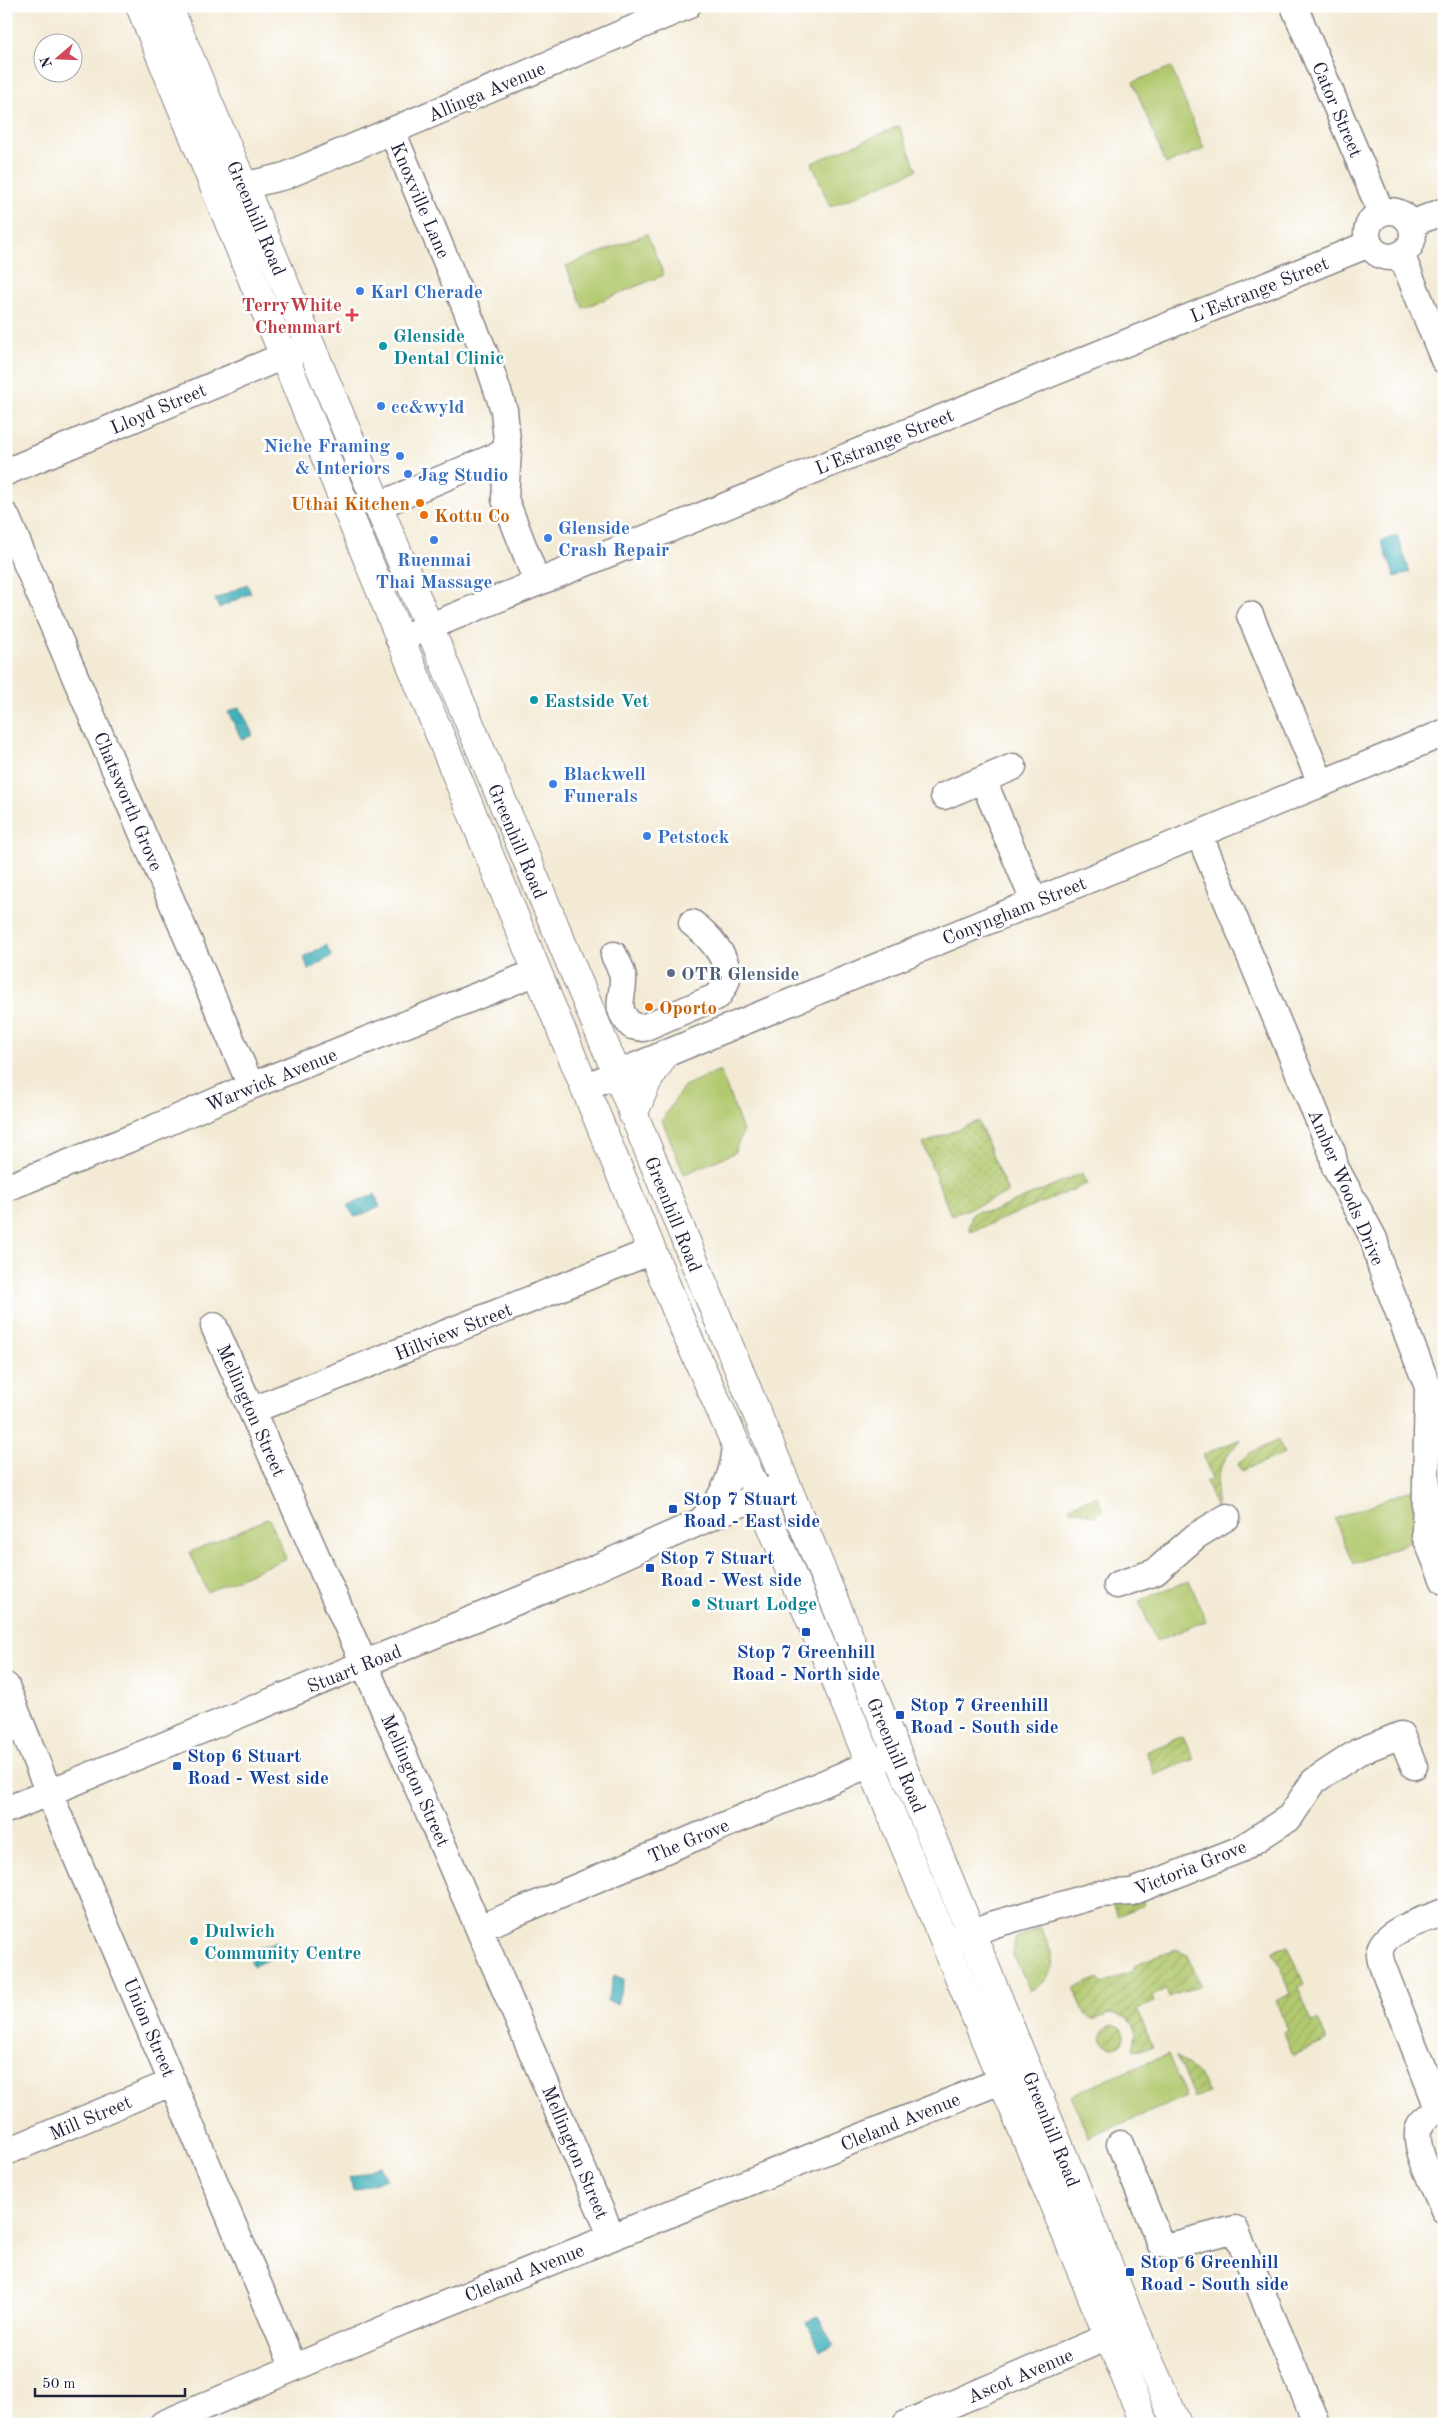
<svg xmlns="http://www.w3.org/2000/svg" width="1450" height="2430" viewBox="0 0 1450 2430" font-family="'Old Standard TT',serif">
  <defs>
    <pattern id="grass-dots" width="8" height="8" patternUnits="userSpaceOnUse" patternTransform="scale(1.25)"><rect width="8" height="8" fill="#b2c96f"/><path d="M2 2h.1M6 6h.1" fill="none" stroke="#99ac61" stroke-width="1.8" stroke-linecap="round"/></pattern>
    <pattern id="garden-furrows" width="10" height="10" patternUnits="userSpaceOnUse" patternTransform="scale(1.25)"><rect width="10" height="10" fill="#b2c96f"/><path d="M-1 1l2-2M0 10L10 0M9 11l2-2" fill="none" stroke="#99ac61"/></pattern>
    <pattern id="water-ripples" width="26" height="14" patternUnits="userSpaceOnUse" patternTransform="scale(1.25)"><rect width="26" height="14" fill="#40b0ba"/><path d="M2 4q2-2 4 0t4 0M15 11q2-2 4 0t4 0" fill="none" stroke="#358f98"/></pattern>
  </defs>
  <rect width="100%" height="100%" fill="#fff"/>
  <filter id="ink" filterUnits="userSpaceOnUse"><feTurbulence type="fractalNoise" baseFrequency=".02" numOctaves="2"/><feDisplacementMap in="SourceGraphic" scale="10" xChannelSelector="R" yChannelSelector="G"/><feConvolveMatrix kernelMatrix="1 2 1 2 8 2 1 2 1" color-interpolation-filters="sRGB"/></filter>
  <filter id="wash" filterUnits="userSpaceOnUse"><feTurbulence type="fractalNoise" baseFrequency=".0096" numOctaves="4" result="noise"/><feDisplacementMap in="SourceGraphic" scale="20" xChannelSelector="R" yChannelSelector="G"/><feGaussianBlur stdDeviation="1.12" result="paint"/><feColorMatrix in="noise" values="0 0 0 0 0 0 0 0 0 0 0 0 0 0 0 0 0 1.4 0 .05"/><feComposite in="paint" operator="in"/></filter>
  <g filter="url(#wash)">
    <rect width="100%" height="100%" fill="#f3ead4"/>
    <path fill="url(#grass-dots)" stroke="#6a7655" d="M978,1121l30,72 -57,23 -28,-72z
      M1041,1927l10,25 2,16 -10,14 -13,9 -17,-36 2,-16z"/>
    <path fill="#b2c96f" stroke="#6a7655" d="M1171,67l33,82 -38,15 -33,-82z
      M899,126l18,44 -87,37 -18,-44z
      M647,234l17,41 -81,33 -17,-42z
      M720,1070l23,61 -9,22 -50,21 -22,-54 22,-34z
      M1418,1487v52l-65,25 -18,-45z
      M269,1518l17,40 -79,34 -17,-40z
      M1189,1580l17,41 -50,20 -17,-40z
      M1168,2054l18,43 -98,40 -17,-42z"/>
    <path fill="url(#garden-furrows)" stroke="#6a7655" d="M1082,1173l5,11 -116,48 -2,-4 3,-13 5,-4 14,1z
      M1241,1439c-2,5 -9,9 -12,14 -13,19 -13,35 -12,57l-11,-29 6,-2 -9,-25z
      M1278,1440l6,14 -43,17 -3,-7 12,-11z
      M1097,1496l6,14 -8,6 -24,-7 -2,-3z
      M1183,1736l11,23 -39,16 -9,-23z
      M1141,1897l3,8 -27,11 -6,-15z
      M1288,1946l16,38 -6,3 14,35 6,-2 9,21 -34,14 -9,-22 4,-2 -12,-30 15,-7 -18,-43z
      M1175,1950l13,5 12,30 -31,12 -3,-7 -14,6 2,6 -17,7 16,38 -19,3 -1,-3c4,-11 4,-22 -6,-29l-16,-4 -19,6 -7,-6 -11,-26 25,-10 3,7 30,-14 4,-7z
      M1102 2036a11 11 0 1 1 22 0a11 11 0 1 1-22 0Z
      M1176,2055l26,24 7,14 -15,6z"/>
    <path fill="url(#water-ripples)" stroke="#31697a" d="M1397,535l13,37 -15,5 -14,-36z
      M247,584l4,9 -32,15 -4,-9z
      M240,707l13,28 -11,5 -14,-28z
      M326,945l6,11 -24,14 -4,-13z
      M375,1194l5,13 -25,10 -8,-11z
      M277,1941l5,13 -29,12 -5,-14z
      M614,1975l10,4 -7,25 -10,-3z
      M381,2166l5,13 -32,12 -5,-13z
      M819,2316l14,29 -13,6 -13,-29z"/>
  </g>
  <g filter="url(#ink)">
    <g fill="none" stroke-linecap="round" stroke-linejoin="round">
      <g stroke="#8a8688" stroke-width="29">
        <path id="minor" d="M1294,6l87,206
          M392,131l95,228 17,51 4,41 -3,48 32,83
          M243,186l42,-10 402,-170
          M1367 234a23 23 0 1 1 46 0a23 23 0 1 1-46 0Z
          M1411,224l33,-13
          M1401,254l43,106
          M6,472l304,-127
          M377,506l131,-55
          M6,516l245,570
          M1250,615l71,168
          M399,639l970,-395
          M983,780l51,121
          M944,796l69,-29
          M1199,834l133,318 3,15 39,72 7,28 47,120 -3,148 19,46
          M614,955c3,7 9,16 9,23 1,22 -11,28 9,48l11,2 75,-32c3,-5 8,-11 9,-18 3,-20 -20,-44 -35,-55
          M585,1087l859,-354
          M6,1188l128,-51 117,-51 286,-114
          M214,1326l156,351 242,560
          M253,1410l399,-159
          M703,1519c21,-22 31,-45 33,-74
          M1117,1585l38,-13 41,-36 31,-19
          M6,1686l43,107 245,575
          M6,1810l570,-233 209,-93
          M480,1928l416,-175
          M950,1941l45,-17 105,-30 32,-2 109,-43 49,-32 24,-36 44,-29 43,-17 13,31
          M1444,2108c-9,4 -21,10 -25,19 -7,19 17,63 25,83
          M1439,2110l-55,-140c-2,-5 -5,-13 -4,-19 2,-20 47,-32 64,-39
          M1120,2144l40,99 14,2 61,-16 82,195
          M6,2152l167,-70
          M163,2424l240,-103 620,-249
          M906,2424l222,-96"/>
      </g>
      <g stroke="#8a8688" stroke-width="30">
        <path id="major" d="M140,6l545,1325 74,165 386,928
          M168,6l449,1068 516,1251 44,99
          M633,1115l14,-33 18,-28"/>
      </g>
      <use href="#minor" stroke="#fff" stroke-width="26"/>
      <use href="#major" stroke="#fff" stroke-width="28"/>
    </g>
  </g>
  <g fill="#3f7fe0" stroke="#fff" stroke-width="2">
    <circle cx="360" cy="291" r="5"/>
    <circle cx="381" cy="406" r="5"/>
    <circle cx="400" cy="456" r="5"/>
    <circle cx="408" cy="474" r="5"/>
    <circle cx="548" cy="538" r="5"/>
    <circle cx="434" cy="540" r="5"/>
    <circle cx="553" cy="784" r="5"/>
    <circle cx="647" cy="836" r="5"/>
  </g>
  <path fill="#e0444e" stroke="#fff" stroke-width="2" d="M349.5 307.5h5v5h5v5h-5v5h-5v-5h-5v-5h5z"/>
  <g fill="#0f9aa8" stroke="#fff" stroke-width="2">
    <circle cx="383" cy="346" r="5"/>
    <circle cx="534" cy="700" r="5"/>
    <circle cx="696" cy="1603" r="5"/>
    <circle cx="194" cy="1941" r="5"/>
  </g>
  <g fill="#e8710a" stroke="#fff" stroke-width="2">
    <circle cx="420" cy="503" r="5"/>
    <circle cx="424" cy="515" r="5"/>
    <circle cx="649" cy="1007" r="5"/>
  </g>
  <circle fill="#5c6f8a" stroke="#fff" stroke-width="2" cx="671" cy="973" r="5"/>
  <g fill="#1a4fb4" stroke="#fff" stroke-width="2">
    <rect x="668" y="1504" width="10" height="10" rx="2.5"/>
    <rect x="645" y="1563" width="10" height="10" rx="2.5"/>
    <rect x="801" y="1627" width="10" height="10" rx="2.5"/>
    <rect x="895" y="1710" width="10" height="10" rx="2.5"/>
    <rect x="172" y="1761" width="10" height="10" rx="2.5"/>
    <rect x="1125" y="2267" width="10" height="10" rx="2.5"/>
  </g>
  <g text-anchor="middle" stroke-width="5" stroke-linejoin="round" paint-order="stroke">
    <g font-size="19" fill="#22223b" stroke="#fff">
      <text transform="translate(486 91) rotate(-23)" y="7">Allinga Avenue</text>
      <text transform="translate(1338 109) rotate(67)" y="7">Cator Street</text>
      <text transform="translate(421 200) rotate(67)" y="7">Knoxville Lane</text>
      <text transform="translate(257 218) rotate(67)" y="7">Greenhill Road</text>
      <text transform="translate(1259 289) rotate(-22)" y="7">L'Estrange Street</text>
      <text transform="translate(158 408) rotate(-23)" y="7">Lloyd Street</text>
      <text transform="translate(884 441) rotate(-22)" y="7">L'Estrange Street</text>
      <text transform="translate(129 801) rotate(67)" y="7">Chatsworth Grove</text>
      <text transform="translate(518 841) rotate(67)" y="7">Greenhill Road</text>
      <text transform="translate(1014 910) rotate(-22)" y="7">Conyngham Street</text>
      <text transform="translate(271 1079) rotate(-22)" y="7">Warwick Avenue</text>
      <text transform="translate(1347 1187) rotate(67)" y="7">Amber Woods Drive</text>
      <text transform="translate(674 1214) rotate(68)" y="7">Greenhill Road</text>
      <text transform="translate(453 1331) rotate(-22)" y="7">Hillview Street</text>
      <text transform="translate(252 1410) rotate(66)" y="7">Mellington Street</text>
      <text transform="translate(354 1668) rotate(-22)" y="7">Stuart Road</text>
      <text transform="translate(897 1755) rotate(67)" y="7">Greenhill Road</text>
      <text transform="translate(416 1780) rotate(66)" y="7">Mellington Street</text>
      <text transform="translate(688 1840) rotate(-23)" y="7">The Grove</text>
      <text transform="translate(1190 1867) rotate(-22)" y="7">Victoria Grove</text>
      <text transform="translate(150 2027) rotate(67)" y="7">Union Street</text>
      <text transform="translate(90 2117) rotate(-23)" y="7">Mill Street</text>
      <text transform="translate(900 2121) rotate(-22)" y="7">Cleland Avenue</text>
      <text transform="translate(1052 2129) rotate(68)" y="7">Greenhill Road</text>
      <text transform="translate(576 2152) rotate(67)" y="7">Mellington Street</text>
      <text transform="translate(524 2272) rotate(-22)" y="7">Cleland Avenue</text>
      <text transform="translate(1020 2375) rotate(-23)" y="7">Ascot Avenue</text>
    </g>
    <g font-size="19" font-weight="bold" fill="#366cbe" stroke="#fff" text-anchor="start">
      <text x="370" y="298">Karl Cherade</text>
      <text x="391" y="413">cc&amp;wyld</text>
      <text x="390" y="452" text-anchor="end">Niche Framing<tspan x="390" dy="22">&amp; Interiors</tspan></text>
      <text x="418" y="481">Jag Studio</text>
      <text x="558" y="534">Glenside<tspan x="558" dy="22">Crash Repair</tspan></text>
      <text x="434" y="566" text-anchor="middle">Ruenmai<tspan x="434" dy="22">Thai Massage</tspan></text>
      <text x="563" y="780">Blackwell<tspan x="563" dy="22">Funerals</tspan></text>
      <text x="657" y="843">Petstock</text>
    </g>
    <g font-size="19" font-weight="bold" fill="#be3a42" stroke="#fff" text-anchor="end">
      <text x="342" y="311">TerryWhite<tspan x="342" dy="22">Chemmart</tspan></text>
    </g>
    <g font-size="19" font-weight="bold" fill="#0d838f" stroke="#fff" text-anchor="start">
      <text x="393" y="342">Glenside<tspan x="393" dy="22">Dental Clinic</tspan></text>
      <text x="544" y="707">Eastside Vet</text>
      <text x="706" y="1610">Stuart Lodge</text>
      <text x="204" y="1937">Dulwich<tspan x="204" dy="22">Community Centre</tspan></text>
    </g>
    <g font-size="19" font-weight="bold" fill="#c56008" stroke="#fff" text-anchor="start">
      <text x="410" y="510" text-anchor="end">Uthai Kitchen</text>
      <text x="434" y="522">Kottu Co</text>
      <text x="659" y="1014">Oporto</text>
    </g>
    <g font-size="19" font-weight="bold" fill="#4e5e75" stroke="#fff" text-anchor="start">
      <text x="681" y="980">OTR Glenside</text>
    </g>
    <g font-size="19" font-weight="bold" fill="#164399" stroke="#fff" text-anchor="start">
      <text x="683" y="1505">Stop 7 Stuart<tspan x="683" dy="22">Road - East side</tspan></text>
      <text x="660" y="1564">Stop 7 Stuart<tspan x="660" dy="22">Road - West side</tspan></text>
      <text x="806" y="1658" text-anchor="middle">Stop 7 Greenhill<tspan x="806" dy="22">Road - North side</tspan></text>
      <text x="910" y="1711">Stop 7 Greenhill<tspan x="910" dy="22">Road - South side</tspan></text>
      <text x="187" y="1762">Stop 6 Stuart<tspan x="187" dy="22">Road - West side</tspan></text>
      <text x="1140" y="2268">Stop 6 Greenhill<tspan x="1140" dy="22">Road - South side</tspan></text>
    </g>
  </g>
  <rect width="1450" height="2430" fill="none" stroke="#fff" stroke-width="25"/>
  <g transform="translate(58 58) rotate(251)"><circle r="24" fill="#ffffff" stroke="#a7a7b1"/>
  <path d="M0-4L9 19L0 12L-9 19Z" fill="#d1495b"/>
  <text y="-8" font-size="14" font-weight="bold" text-anchor="middle" fill="#22223b">N</text>
  </g>
  <path d="M35 2388v8h150v-8" fill="none" stroke="#22223b" stroke-width="2.5"/>
  <text x="42" y="2388" font-size="15" fill="#22223b" stroke="#ffffff" stroke-width="4" paint-order="stroke">50 m</text>
</svg>
